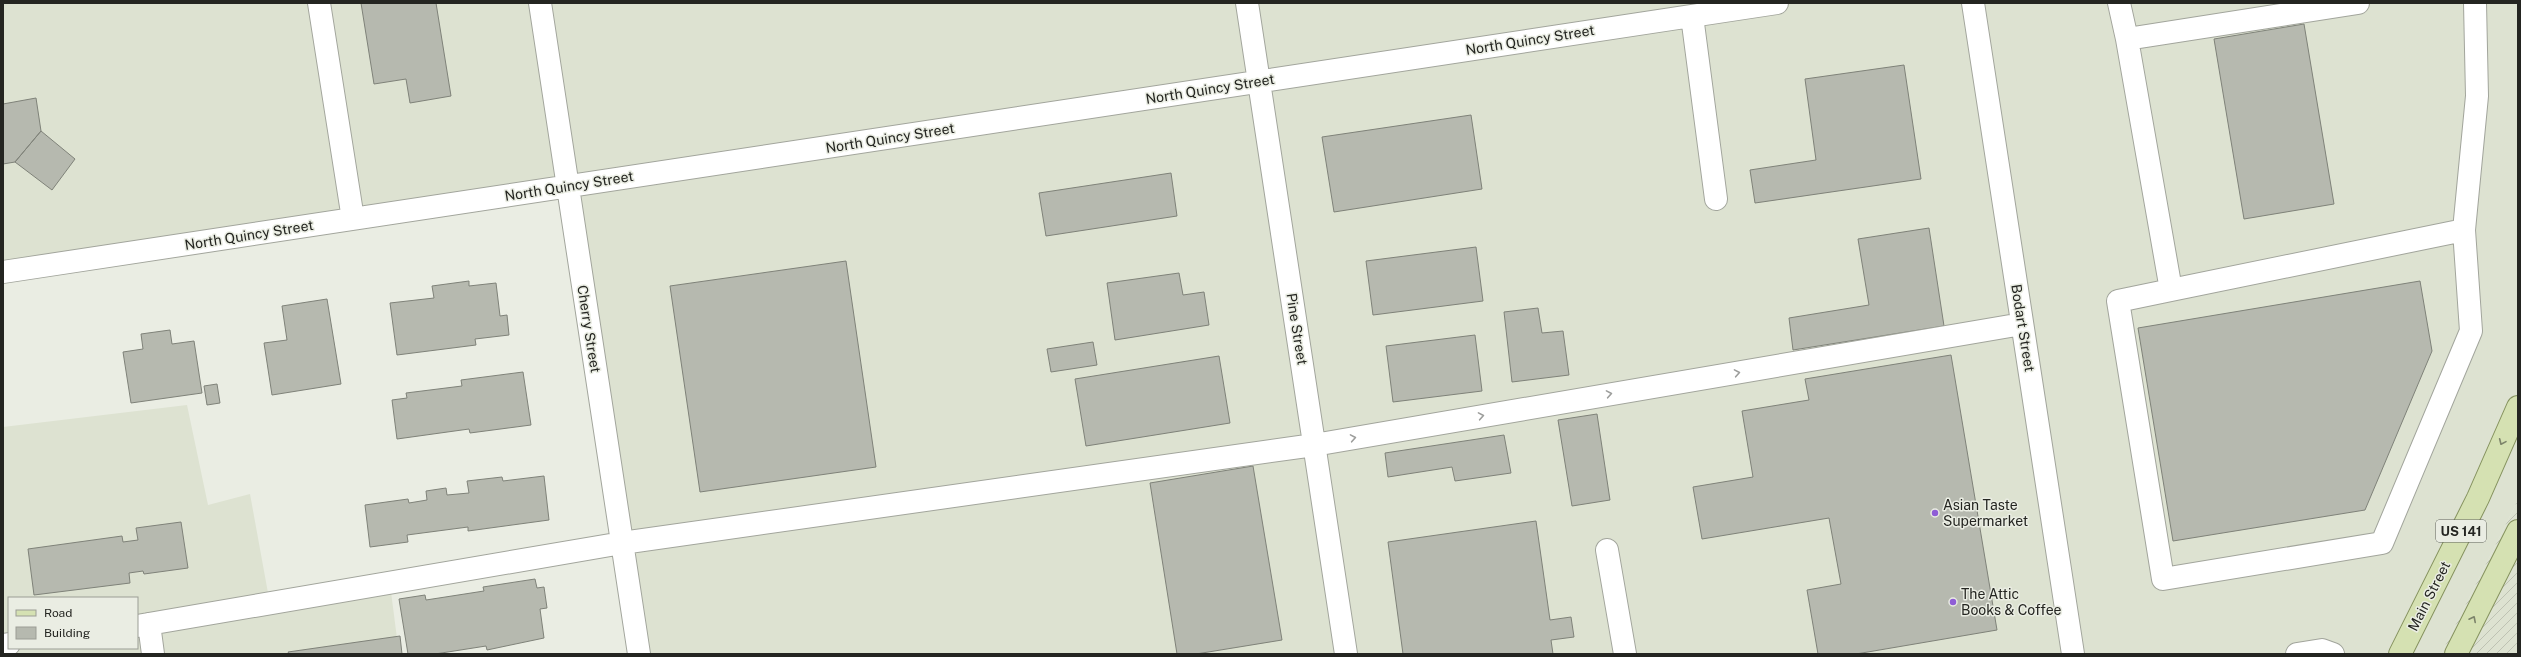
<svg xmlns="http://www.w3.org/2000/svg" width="2521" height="657" viewBox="0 0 2521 657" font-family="'Public Sans',sans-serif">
  <defs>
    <pattern id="industrial-furrows" width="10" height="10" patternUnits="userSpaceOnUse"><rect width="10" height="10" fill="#dde2d1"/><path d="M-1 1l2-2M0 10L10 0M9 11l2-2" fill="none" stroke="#bec2b3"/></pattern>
  </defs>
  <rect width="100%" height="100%" fill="#eaede3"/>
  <path fill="#dde2d1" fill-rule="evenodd" d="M3,3h2515v497l-77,154h-1802l-71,-467 -565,85z
    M187,405l21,100 42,-11 20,110 120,-20 9,70h-396v-227zM9,598h128v50h-128z"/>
  <path fill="url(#industrial-furrows)" d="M2518,500v154h-77z"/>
  <path fill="#b6b9af" stroke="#7f8279" d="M361,3h75l15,93 -41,7 -4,-24 -32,5z
    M2304,24l30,180 -90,15 -30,-180z
    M1904,65l17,114 -166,24 -5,-33 66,-10 -11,-81z
    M36,98l5,33 -26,31 -12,2v-60z
    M1471,115l11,74 -148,23 -12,-75z
    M41,131l34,28 -23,31 -37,-28z
    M1171,173l6,43 -131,20 -7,-43z
    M1929,228l15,98 -151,24 -4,-32 80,-13 -11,-66z
    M1476,247l7,54 -110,14 -7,-54z
    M846,261l30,206 -176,25 -30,-206z
    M1179,273l4,22 21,-3 5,33 -94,15 -8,-57z
    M469,281v5l27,-3 4,33 7,-1 2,20 -34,4 1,6 -79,10 -7,-52 44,-5 -2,-12z
    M2420,281l12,70 -67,159 -192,31 -35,-213z
    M327,299l14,85 -69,11 -8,-52 23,-3 -5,-34z
    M1538,308l4,25 21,-2 6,44 -57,7 -8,-70z
    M170,330l2,14 22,-3 8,52 -71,10 -8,-51 20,-3 -2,-15z
    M1475,335l7,56 -89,11 -7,-56z
    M1093,342l4,23 -46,7 -4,-23z
    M1951,355l46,275 -141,24h-38l-11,-64 34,-6 -12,-66 -127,21 -9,-52 60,-10 -11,-66 67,-11 -4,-21z
    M1219,356l11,67 -144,23 -11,-67z
    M523,372l8,53 -61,8 -1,-4 -72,10 -5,-39 15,-2 -1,-5 56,-7 -1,-6z
    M217,384l3,19 -13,2 -3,-19z
    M1597,414l13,86 -38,6 -14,-86z
    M1504,435l7,38 -56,8 -3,-14 -64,10 -3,-24z
    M1253,466l29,174 -86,14h-19l-27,-171z
    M544,476l5,44 -81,11v-4l-61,8 1,7 -38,5 -5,-42 43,-6 1,4 18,-3 -1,-9 20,-3 1,7 22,-2 -2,-12 35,-4 1,4z
    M1536,521l14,99 21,-3 3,20 -23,3 2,14h-150l-15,-112z
    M181,522l7,46 -44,6 -1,-3 -14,2 1,10 -96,12 -6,-46 94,-13 1,6 15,-2 -2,-12z
    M535,579l2,9 7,-1 3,21 -7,1 4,29 -57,12 -1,-4 -51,8h-27l-9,-55 26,-4 1,5 58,-9 -1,-4z
    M400,636l2,18h-113l-1,-2z"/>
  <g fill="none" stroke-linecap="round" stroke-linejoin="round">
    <g stroke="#a2a59c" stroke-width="24">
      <path id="minor" d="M319,3l34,216
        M540,3l99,651
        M1247,3l99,651
        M1973,3l100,651
        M2119,3l8,36 44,251 293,-60 13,-134 -2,-93
        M1692,16l24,183
        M2127,39l231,-36
        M3,272l1774,-269
        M2171,290l-53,11 45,278 219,-36 89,-212 -7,-101
        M1607,550l18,104
        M149,624l4,30
        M137,626l485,-83 692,-98 708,-121
        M3,645l6,-1
        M2297,654l25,-4 11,4"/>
    </g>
    <g stroke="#85925e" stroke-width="24">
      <path id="major" d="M2400,654l78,-156 40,-91
        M2456,654l62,-123"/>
    </g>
    <use href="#minor" stroke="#fff" stroke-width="22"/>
    <use href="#major" stroke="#d5e1b2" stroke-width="22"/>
  </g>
  <defs><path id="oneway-chevron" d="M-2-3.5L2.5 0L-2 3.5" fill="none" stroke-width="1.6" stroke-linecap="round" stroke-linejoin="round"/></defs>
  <g stroke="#9c9d9b">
    <use href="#oneway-chevron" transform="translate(1737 373) rotate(-10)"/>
    <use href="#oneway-chevron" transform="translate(1609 394) rotate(-10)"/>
    <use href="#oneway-chevron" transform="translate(1481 416) rotate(-10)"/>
    <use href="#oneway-chevron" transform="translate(1353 438) rotate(-10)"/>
  </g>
  <g stroke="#7c836a">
    <use href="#oneway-chevron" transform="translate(2502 442) rotate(114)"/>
    <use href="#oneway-chevron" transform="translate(2473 619) rotate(-63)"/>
  </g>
  <g fill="#8f5dd6" stroke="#eaede3" stroke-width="1.5">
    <circle cx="1935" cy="513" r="4"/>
    <circle cx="1953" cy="602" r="4"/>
  </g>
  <g text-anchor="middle" stroke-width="3" stroke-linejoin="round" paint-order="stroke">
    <rect fill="#eaede3" stroke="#5f615b" stroke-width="1" x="2436" y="520" width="50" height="22" rx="3"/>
    <g font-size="13" font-weight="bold" fill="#242521">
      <text x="2461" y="536">US 141</text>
    </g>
    <g font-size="14" fill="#242521" stroke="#eaede3">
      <text transform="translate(1530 40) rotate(-9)" y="5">North Quincy Street</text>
      <text transform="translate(1210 89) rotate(-9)" y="5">North Quincy Street</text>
      <text transform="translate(890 138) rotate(-9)" y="5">North Quincy Street</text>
      <text transform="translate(569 186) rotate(-9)" y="5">North Quincy Street</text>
      <text transform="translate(249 235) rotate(-9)" y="5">North Quincy Street</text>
      <text transform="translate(2023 328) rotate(81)" y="5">Bodart Street</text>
      <text transform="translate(589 329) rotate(81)" y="5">Cherry Street</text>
      <text transform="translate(1297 329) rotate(81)" y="5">Pine Street</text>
      <text transform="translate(2429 596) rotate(-63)" y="5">Main Street</text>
    </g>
    <g font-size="14" fill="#242521" stroke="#eaede3" text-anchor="start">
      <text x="1943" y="510">Asian Taste<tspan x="1943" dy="16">Supermarket</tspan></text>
      <text x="1961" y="599">The Attic<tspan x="1961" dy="16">Books &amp; Coffee</tspan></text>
    </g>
  </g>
  <rect width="2521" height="657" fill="none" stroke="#242521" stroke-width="8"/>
  <rect x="8" y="597" width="130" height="52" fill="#eaede3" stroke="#9b9d95"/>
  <rect x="16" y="610" width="20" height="6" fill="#d5e1b2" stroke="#9b9d95"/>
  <text x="44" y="617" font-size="12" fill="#242521">Road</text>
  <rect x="16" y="627" width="20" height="12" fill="#b6b9af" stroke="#9b9d95"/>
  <text x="44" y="637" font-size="12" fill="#242521">Building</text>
</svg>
